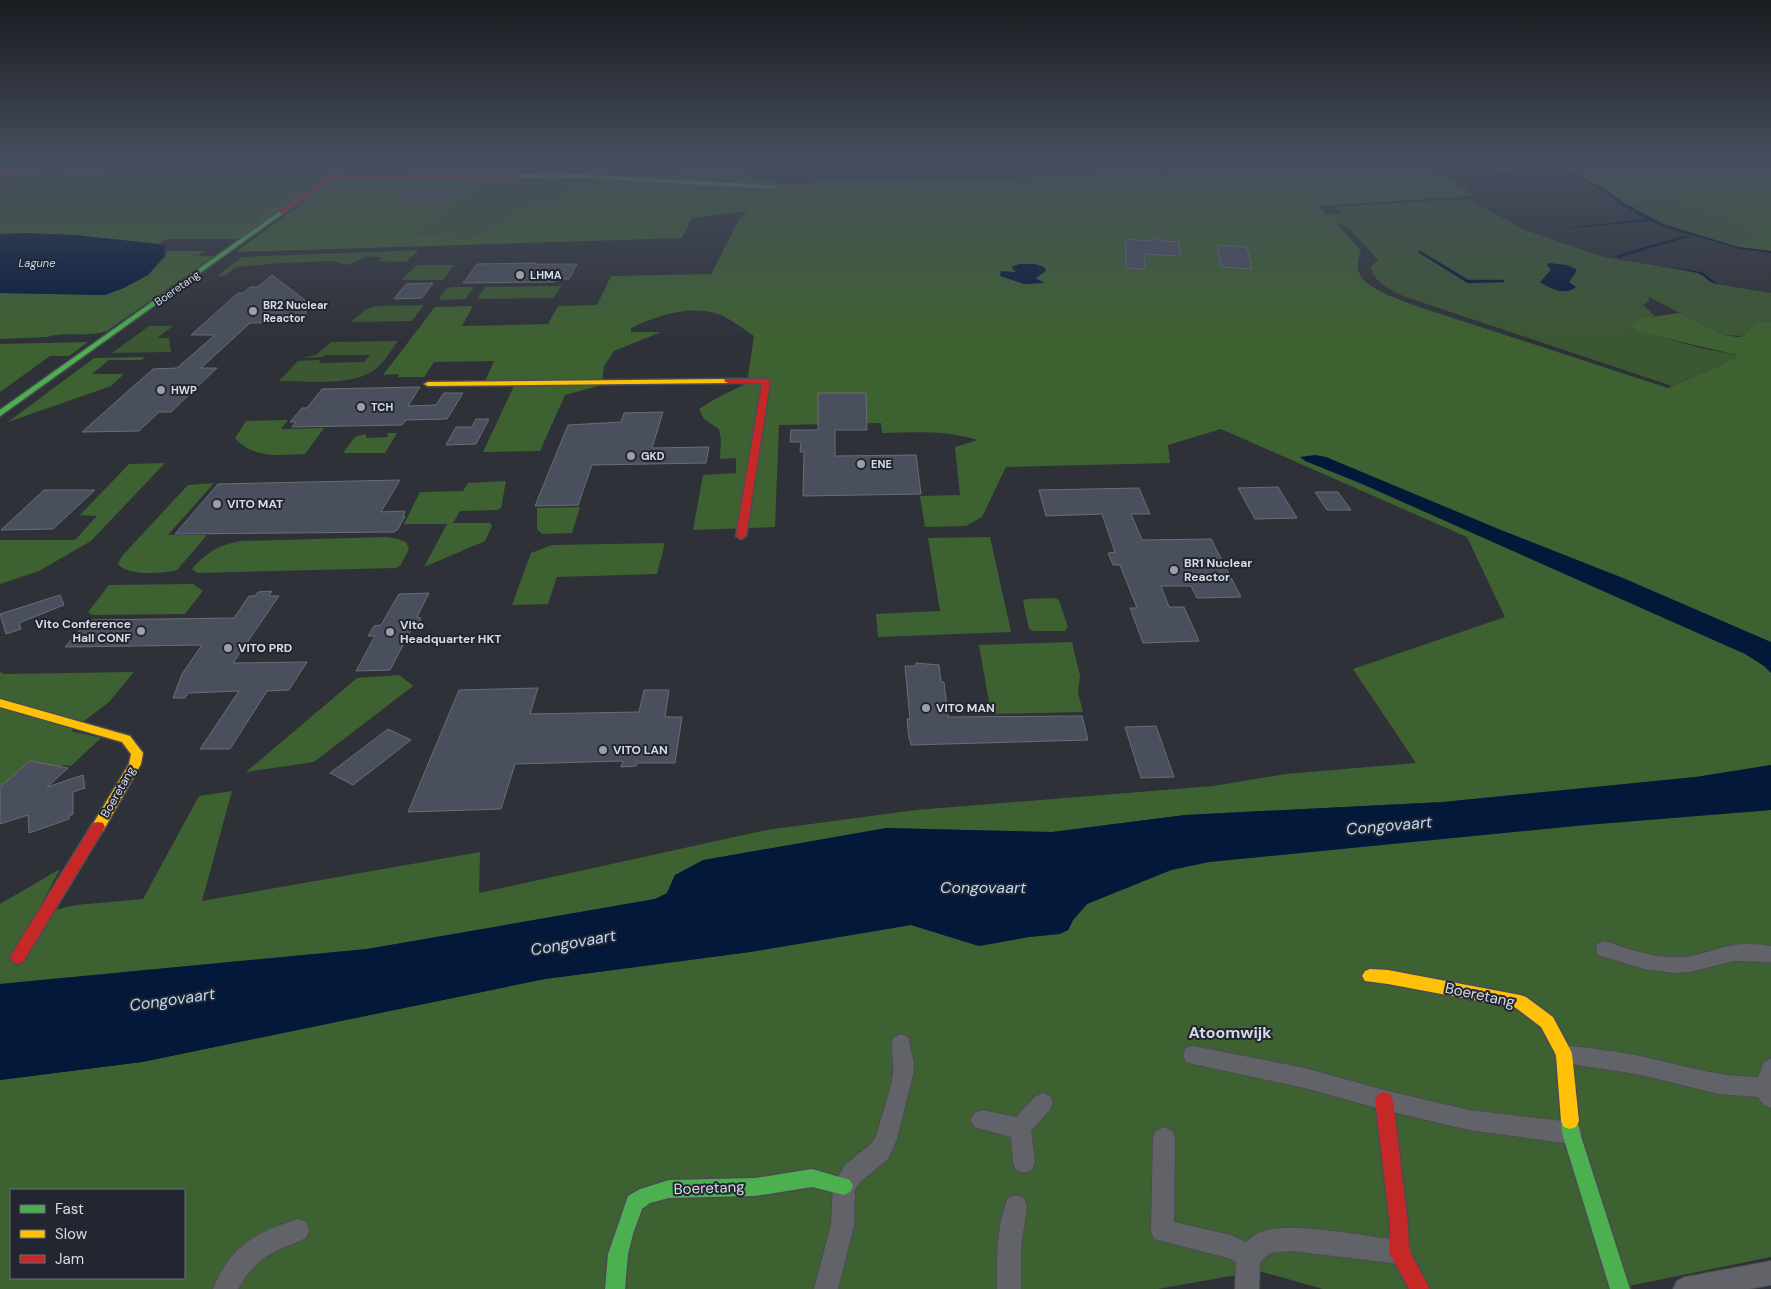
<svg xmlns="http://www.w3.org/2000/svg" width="1771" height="1289" viewBox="0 0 1771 1289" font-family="'DM Sans',sans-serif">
  <rect width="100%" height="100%" fill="#2e3138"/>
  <path fill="#3c5832" d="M213,161h34l-11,7 102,1c-13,7 -27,23 -42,23l-50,33 -246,-2v-46l49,-4 -13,6 60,-2 20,-4 20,3 14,-1 15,-8h39z
    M425,161h36l-4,7h9l-2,5 -53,4z
    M1106,161h72l-9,9z
    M683,165l-9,8 -79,1 -49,29 -18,-1 -55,36 -65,-3 33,-13 44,-44 26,-7 -37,1 3,-4z
    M1446,200h23l56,30 78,27 95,15 18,12 55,9v29h-16l-11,14 -21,-1 -74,-38v4l-6,4 12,11c-11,2 -19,2 -25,13l75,20 32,6 -1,3 -64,28 -269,-90c-12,-6 -30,-14 -32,-29l7,-7 -31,-34 -59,-11 53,-1 -5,-7z
    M1626,204l59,1 71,27 -18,15 -75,-23z
    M419,250l-13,12 -29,-1 6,-3 -16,-2 -19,9 -16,-4 -52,2 -43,4 -13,9h-7l25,-19z
    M417,265h37l-11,15h-42z
    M561,286l-7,12 -77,1 8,-12z
    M451,287h23l-8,12 -24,1 -3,-2 7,-9z
    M424,305l-12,16 -61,1 14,-12 11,-4z
    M149,326h24l-16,12h12l2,14 -59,1z
    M398,341c-7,9 -15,24 -25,30 -22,15 -67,10 -94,10l19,-20 22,-1 -1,3 45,-1 6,-7h-46l-1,2 -21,1 14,-3 15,-13z"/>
  <path fill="#3e6131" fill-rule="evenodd" d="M0,161h98l-98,11z
    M114,161h99l-9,6h-39l-15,8 -14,1 -20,-3 -20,4 -61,3 13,-7 -48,4v-2z
    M247,161h102l-11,8h-103z
    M415,161h10l-14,16 53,-4 2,-5h-9l4,-7h306l-2,3h-10l-5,13 30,6 306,-7 12,-12 32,4 5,-4 33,6 10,-9h248l16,10 112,-5 2,2 -110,6 28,22 -155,10 42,44c-5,12 -5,24 6,33 18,15 72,30 95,38 69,22 137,45 206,67l68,-30 1,-3 -98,-23 -9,-4 4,-6 8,-4 38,-5 43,22 15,2 6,-1 11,-14h16v443l-75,12 -253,25 -258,13 -133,17 -166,-4 -211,47 -8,19 -12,5 -288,50 -367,35v-80l60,-35 -24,45 40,-9 67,-6 56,-103 33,-5 -30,110 278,-49 -1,41 287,-63 150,-20 297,-24 73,-12 130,-11 -63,-94 152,-52 -38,-80 -246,-108 -53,16 2,18 -164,4 -24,50 -16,9 -41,1 -5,-31 40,-1 -5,-48 23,-7c-32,-10 -63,-8 -96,-7l-1,-10 -102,2 -4,102 -82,3 10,-55 33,-2v-15l-16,1 1,-19 -2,-11 -15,-10 -5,-10 16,-10 32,-16 7,-47c-11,-7 -22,-16 -33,-21 -30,-11 -62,0 -90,13v4h30l-47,19 -10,15 -2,19 -37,10 -25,56 -57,1 31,-66h-31l11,-25 -60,1 -10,15h-26l1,-3 -16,1 52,-68 38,-1 -11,20 86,-2 10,-18 39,-1 14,-29 100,-2 29,-56 7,-7 -55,7 -10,20 -446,14 103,-76 45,-1 4,-5h21zM682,165l-8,8 -79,1 -49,29 -18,-1 -55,36 -64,-3 32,-13 44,-43 24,-3 3,-5 -37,1 2,-4z
    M1556,161h215v90l-33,-4 17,-15 -70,-27 -59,-1 -23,-16 -39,-18z
    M328,175l2,1 -90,63h-73l-9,5 -83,-9 -75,-1v-11l246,2 50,-33h9z
    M167,251h38l-7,5h16l-107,75c-20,7 -40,0 -60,6l-47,2v-46l105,2 43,-20 18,-19z
    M88,342l-19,14h-19l-50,36v-48z
    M145,357l-3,3h-33l-17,14h32l-13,12 -103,36 86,-64z
    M288,420l-7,9 43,-1 -19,26c-25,1 -52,5 -70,-16l11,-17z
    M387,433h10l-12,20h-42l12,-16 10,-3 2,4 21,-1z
    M165,463l-74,78 -52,30 -39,13v-44h75l22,-24 -17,-1 49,-51z
    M506,481l-5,27 -4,2 -37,1 -7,12h37l2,3 -7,15 -61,26 23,-43h-43l16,-32 43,-1 5,-8z
    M214,483l-46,52h39l-30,35c-13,4 -51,6 -59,-6l4,-8 66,-71z
    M580,507l-8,26 -30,1 -5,-5v-21z
    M387,537l11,2 8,3 3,7 -9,17 -4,2 -199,5 -5,-4c15,-17 27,-24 49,-28z
    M990,537l21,95 -133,5 -2,-23 64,-3 -12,-73z
    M665,543l-8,31 -100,3 -9,27 -36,1 19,-52 21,-8z
    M193,584l10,7 -18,23 -93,1 -4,-3 21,-27z
    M1054,598l5,2 9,27 -3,4h-31l-5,-2 -6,-28 3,-2z
    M1072,642l8,34 -2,17 5,19 -92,2 -12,-69z
    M0,672l4,2 130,-2 -25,30 -38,29 30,7 -30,28 -8,-1 -3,2 -30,-6 -30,26z
    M399,675l14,11 -99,76 -68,10 111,-94z
    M1771,810v447l-157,32h-291l-64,-18 -101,18h-1158v-209l142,-18 403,-83 205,-27 161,-27 68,21 50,-9 30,-3 9,-4 5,-10 14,-16 84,-34 38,-8 376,-37zM11,1190h173v88h-173z"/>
  <path fill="#04193a" d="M1551,161h5l8,9 39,18 23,16 37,20 75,23 33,4v2l-31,-4 -73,-21 -17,-7 -101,9 97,-11 -28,-16 -20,-15 -37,-17z
    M25,233l50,2 83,9 7,2 -1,10 -16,19 -24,13 -19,7 -105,-2v-59z
    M1686,235l2,2 -70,21 30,6 54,8 15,12c-8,0 -12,-9 -20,-11 -28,-7 -56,-8 -83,-17z
    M1549,263l18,2 9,4v3l-7,10 7,5c-11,9 -25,2 -36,-5l11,-12 -4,-5z
    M1019,264h16l9,3 2,4 -10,7 8,5 -20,1 -24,-8 1,-5 15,1 -5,-5z
    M1315,455l11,2 175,73 122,48 148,64v31l-7,-7 -19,-12 -383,-170 -57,-23 -5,-4z
    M1771,765v45l-186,15 -376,37 -38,8 -84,34 -14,16 -5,10 -8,4 -31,3 -50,9 -68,-21 -161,27 -205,27 -403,83 -142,18v-96l367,-35 288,-50 12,-6 8,-18 28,-15 183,-32 166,4 133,-17 258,-13 253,-25z"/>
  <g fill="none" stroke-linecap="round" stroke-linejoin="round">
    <path stroke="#04193a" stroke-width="2.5" d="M1420,252l48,29h35l-35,1z"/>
  </g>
  <path fill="#4a4f5d" stroke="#6a6d72" d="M465,188l-12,14h-56l14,-13z
    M1150,238l11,1 1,2 17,1 1,14 -36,-2 1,15 -19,-1v-29l24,2z
    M1217,245l30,2 5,22 -31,-2z
    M536,263l-1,1h42l-8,15h-13l-2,3 -91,1 14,-19z
    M272,275l33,25 1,14 -8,8 -48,1 -49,45h16l-46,44h-12l-20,19 -57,1 71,-63 24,-1 38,-33h-24l47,-42h5l7,-6h8z
    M433,283l-11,15 -28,1 12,-15z
    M420,387l-12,19 28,-1 8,-12h19l-16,26 -41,1 -4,5 -110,2 4,-5h-6l12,-14h5l15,-19z
    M818,393h48l1,37h-32v26l81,-1 5,39 -118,2 1,-44h-4l1,-10h-11l1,-12h27z
    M663,412l-11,36 57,-1 -3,16 -114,2 -14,40 -43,1 33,-81 53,-3 3,-9z
    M476,419h13l-13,25 -30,1 10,-18h16z
    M400,480l-19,32 24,-1 -2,5h2l-7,13 -4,3 -219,2 43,-50z
    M1278,487l19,31 -42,1 -17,-31z
    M1139,488l11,26h-19l11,26 69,-1 30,58 -44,1 -6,-12h-30l8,21h15l15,34 -56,2 -13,-35h7l-17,-43h-7l-5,-12 7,-1 -13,-38 -56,2 -7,-26z
    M44,490h51l-42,39 -52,1z
    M1315,492h23l13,18h-24z
    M272,591l-3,5h10l-46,67 74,-1 -18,28 -22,1 -37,58h-30l39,-58 -51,2 -3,5h-12l9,-24 20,-29 -137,2 23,-27 146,-2 15,-22h6l3,-4z
    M429,593l-12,24 4,1 -5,10h-4l-22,42 -34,1 19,-35h-7l6,-10 7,-1 18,-31z
    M60,595l4,10 -45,18 2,6 -15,5 -6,-20z
    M916,663l23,2 2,17h3l4,35 134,-1 6,24 -177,5 -1,-6h-1l-2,-20h3l-5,-53h11z
    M538,688l-8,26 109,-2 5,-22h25l-4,27h17l-7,46h-38l-1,3 -15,1 2,-6 -108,3 -14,45 -93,3 51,-122z
    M1156,726l18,51 -33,1 -16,-51z
    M388,729l23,11 -58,45 -23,-12z
    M30,761l38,7 -21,19 36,-12 2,13 -12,4v22l-4,2v3l-40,14 -1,-18 -28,9v-37z"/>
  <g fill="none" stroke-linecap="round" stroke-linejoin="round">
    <g stroke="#4a4c52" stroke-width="2">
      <path id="street" d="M1605,941c25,9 52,18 79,16 15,-1 30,-8 45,-11 14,-3 28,-2 42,0v16l-37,-1 -44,11 -16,1 -30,-4 -46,-14 -2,-6 2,-6z
        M901,1034l7,3 6,26 -1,12 -16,64 -9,20 -27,22 -6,8 -1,36 -16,64h-24l17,-64 2,-39 12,-21 27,-22 4,-7c6,-20 13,-40 17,-61 2,-13 -4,-27 1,-38z
        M1564,1045c28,4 56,6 84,13 36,8 72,19 110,19l6,-15 7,-3v49l-7,-3 -6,-8 -39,-3 -82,-20 -73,-11 -7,-2 -3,-7 3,-7z
        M1193,1046l112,22 79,22 85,20 102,12 8,4 3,7 -3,7 -8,4 -102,-14 -85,-20 -79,-22 -112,-24 -7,-2 -3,-7 3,-7z
        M1043,1093l7,3 3,7 -3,7 -19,21 4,31 -3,8 -8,3 -8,-3 -3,-8 -2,-25 -37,-10 -3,-7 3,-7 8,-3 34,7 20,-21z
        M1164,1127l8,4 3,7 -1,84 57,13 15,7c6,-5 12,-10 20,-12 36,-7 95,6 133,10l8,4 4,8 -4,8 -8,4 -106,-13 -23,2 -10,9 -1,27h-24l1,-27 -8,-4 -74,-19 -3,-8 2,-93 3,-7z
        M1016,1195l8,3 3,8 -6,41v42h-24c0,-30 -1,-63 11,-91z
        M298,1219l8,3 3,8 -3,8c-32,14 -50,18 -68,51h-25c18,-44 42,-56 85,-70z
        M1771,1261v24l-22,4h-76l4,-8 8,-4z"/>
    </g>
    <g stroke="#4a4c52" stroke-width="3">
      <path id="fast" d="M559,173l215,12 3,2 -3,2 -215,-12 -43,1 -3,-2 3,-2z
        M280,211l5,1 -285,204v-6z
        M1570,1113l6,2 4,18 50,156h-20l-48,-156 -1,-12 3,-6z
        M812,1169l38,11 3,6 -3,6 -6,3 -32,-8 -57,9 -86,2 -19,5 -8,6 -9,25 -5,20 -3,35h-20l3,-35 7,-20 13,-38 12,-7 29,-9 86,-2z"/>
    </g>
    <g stroke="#4a4c52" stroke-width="3">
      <path id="slow" d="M728,379l4,2 -1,2 -303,3 -4,-2 4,-2z
        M0,699l130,37 13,17 -2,11 -38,67 -5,1 -5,-1 -2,-4 38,-63 2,-10 -9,-12 -122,-35z
        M1370,969l18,1 132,25 6,2 27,20 17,32 2,5 7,67 -3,6 -6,2 -6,-2 -3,-6 -5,-66 -15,-28 -25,-19 -128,-24 -23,-3 -3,-5 3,-5z"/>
    </g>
    <g stroke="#4a4c52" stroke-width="3">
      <path id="jam" d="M96,161h16l-112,15v-4z
        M351,161h5l-20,15 180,-2 3,2 -3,2 -185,2 -47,33h-4v-2z
        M725,379h41l4,2 -24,155 -5,3 -5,-3 26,-153h-34l-4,-2z
        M98,822l5,1 2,4 -82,135 -5,2 -5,-2 -3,-5 3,-5 80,-129z
        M1384,1092l6,2 3,6 15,125 1,25 21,39h-21l-20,-37 1,-27 -15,-125 3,-6z"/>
    </g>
    <use href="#street" fill="#616368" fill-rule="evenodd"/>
    <use href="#fast" fill="#4caf50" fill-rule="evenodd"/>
    <use href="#slow" fill="#ffc107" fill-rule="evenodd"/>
    <use href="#jam" fill="#c62828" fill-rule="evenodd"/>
  </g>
  <linearGradient id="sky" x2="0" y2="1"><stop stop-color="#191b1f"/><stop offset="0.47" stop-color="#464e5e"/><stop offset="1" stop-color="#464e5e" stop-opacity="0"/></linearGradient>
  <rect width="1771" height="342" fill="url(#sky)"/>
  <g fill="#9ca0a6" stroke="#212631" stroke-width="2">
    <circle cx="520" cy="275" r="5"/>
    <circle cx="253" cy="311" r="5"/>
    <circle cx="161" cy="390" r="5"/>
    <circle cx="361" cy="407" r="5"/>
    <circle cx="631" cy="456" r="5"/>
    <circle cx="861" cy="464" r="5"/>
    <circle cx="217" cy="504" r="5"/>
    <circle cx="1174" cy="570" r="5"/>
    <circle cx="141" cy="631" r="5"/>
    <circle cx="390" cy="632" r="5"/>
    <circle cx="228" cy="648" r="5"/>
    <circle cx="926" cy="708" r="5"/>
    <circle cx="603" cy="750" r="5"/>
  </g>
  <g text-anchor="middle" stroke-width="4" stroke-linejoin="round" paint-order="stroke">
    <g font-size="11" font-style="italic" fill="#bfd8f7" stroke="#212631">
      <text x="37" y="267">Lagune</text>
    </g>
    <g font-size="11" font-weight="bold" fill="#d7dbe2" stroke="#212631" text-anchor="start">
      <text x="530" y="279">LHMA</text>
      <text x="263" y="309">BR2 Nuclear<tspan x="263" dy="13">Reactor</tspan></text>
      <text x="171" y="394">HWP</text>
      <text x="371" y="411">TCH</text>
      <text x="641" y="460">GKD</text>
      <text x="871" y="468">ENE</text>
    </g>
    <g font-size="11" fill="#d7dbe2" stroke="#212631">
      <text transform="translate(177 288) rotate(-35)" y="4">Boeretang</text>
    </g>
    <g font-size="12" font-weight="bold" fill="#d7dbe2" stroke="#212631" text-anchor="start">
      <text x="227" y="508">VITO MAT</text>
      <text x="1184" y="567">BR1 Nuclear<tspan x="1184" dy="14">Reactor</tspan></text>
      <text x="131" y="628" text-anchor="end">Vito Conference<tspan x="131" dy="14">Hall CONF</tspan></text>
      <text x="400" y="629">Vito<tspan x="400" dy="14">Headquarter HKT</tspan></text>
      <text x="238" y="652">VITO PRD</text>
      <text x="936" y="712">VITO MAN</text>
      <text x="613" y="754">VITO LAN</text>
    </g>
    <g font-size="12" fill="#d7dbe2" stroke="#212631">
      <text transform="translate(118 792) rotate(-60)" y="4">Boeretang</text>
    </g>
    <g font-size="15" fill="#d7dbe2" stroke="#212631">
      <text transform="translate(1480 995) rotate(12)" y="5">Boeretang</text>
      <text transform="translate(709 1188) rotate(-2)" y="5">Boeretang</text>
    </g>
    <g font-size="16" font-style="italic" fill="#bfd8f7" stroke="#212631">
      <text transform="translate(1389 825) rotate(-5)" y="6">Congovaart</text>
      <text x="983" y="893">Congovaart</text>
      <text transform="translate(573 942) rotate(-10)" y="6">Congovaart</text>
      <text transform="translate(172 999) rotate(-8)" y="6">Congovaart</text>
    </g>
    <g font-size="16" font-weight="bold" fill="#d7dbe2" stroke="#212631">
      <text x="1230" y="1038">Atoomwijk</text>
    </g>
  </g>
  <rect x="10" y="1189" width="175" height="90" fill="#212631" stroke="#6a6e78"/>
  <rect x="20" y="1205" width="25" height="8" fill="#4caf50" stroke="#6a6e78"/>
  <text x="55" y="1214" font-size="15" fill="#d7dbe2">Fast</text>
  <rect x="20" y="1230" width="25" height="8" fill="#ffc107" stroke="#6a6e78"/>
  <text x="55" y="1239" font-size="15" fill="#d7dbe2">Slow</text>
  <rect x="20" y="1255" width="25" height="8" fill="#c62828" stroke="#6a6e78"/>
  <text x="55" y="1264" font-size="15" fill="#d7dbe2">Jam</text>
</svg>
